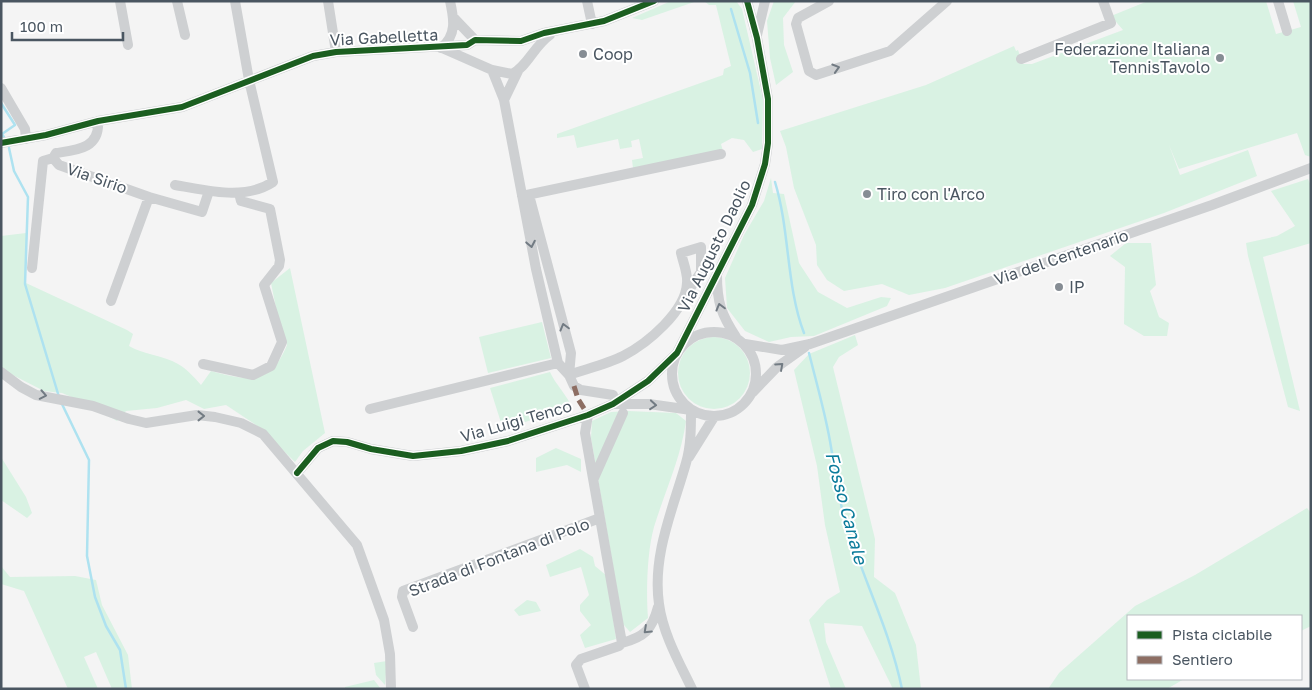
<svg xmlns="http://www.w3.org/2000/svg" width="1312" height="690" viewBox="0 0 1312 690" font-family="'Golos Text',sans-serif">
  <rect width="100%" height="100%" fill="#f4f4f4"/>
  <path fill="#d9f2e3" d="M671,1h26l-55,19 -10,-2z
    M704,1h32l6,8 21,91 -1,49 -9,3 -9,-12 -12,-2 -11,6 2,7 -90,17 -1,-8 11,-2 -4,-19 -8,2 1,6 -12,2 -2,-10 -41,9 -3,-13 -17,3v-4l166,-59 1,-6 7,-3 -15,-61h-7z
    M774,1h22l-13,17 1,27 9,27 -17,13 -6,-27 -3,-37z
    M1148,1h118l10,33 25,-7 -8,-26h18v156l-6,-2 -8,-22 -118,36 -10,-24 11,30 68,-25 9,26 -93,37 -219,75 -36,7 -27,-11 -38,7 -17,-11 -10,-15 -1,-20 -22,-57 -8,-41 -6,-16 146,-46 88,-39 2,5 2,-1 5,14h9l91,-34 -12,-14z
    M771,178l2,15 11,1 15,69 19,29 29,16 34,-11 10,1 -4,8 -73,30 -23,1 -22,5 -24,-11 -18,-23 -2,-30 19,-43 20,-34z
    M1308,179l3,7v57l-48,14 37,154 -12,-4 -40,-151 -2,-13 31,-7 18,-10 -24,-35z
    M26,233v50l101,47 6,4 -4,12c15,9 34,9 49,18 9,5 16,13 23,21l10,-14c38,10 59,15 76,-26l-9,-27 -7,-35 19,-15 35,165 -22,18 -8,11 -36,-35 -33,-22 -22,4 -18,-9 -29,8 -31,3 -9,10 -36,-20 -19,-8 -18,-2 -43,-22v-133z
    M1126,243h25l5,42 -6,6 9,26 10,6 -2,13h-23l-20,-12 1,-57 -15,-11z
    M542,322l9,36 -63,15 -9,-36z
    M855,335l3,10 -19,12 -6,10 42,172 -1,38 21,16 21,52 5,44h-28l-31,-63 -38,-3 2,19 20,47h-15l-22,-69 18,-20 13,-8 -15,-67 -8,-59 -23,-96 15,-16z
    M678 373a36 36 0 1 1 72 0a36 36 0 1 1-72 0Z
    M550,372c6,13 16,22 22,35l-69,22 -13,-41z
    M628,411l48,2 10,8c-5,37 -21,70 -32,106 -7,25 -8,65 -6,91l-18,14 -7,-8 -32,-186 1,-17 19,-9z
    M556,448l25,11v13l-14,-7 -31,7v-14z
    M1,457l25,40 6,16 -5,5 -26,-18z
    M1307,508l4,5v113l-10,5v-15h-173v63h56l-17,10h-119l11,-16 76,-67 60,-31z
    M580,549l13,8 2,9 12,10 9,63 -31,9 -5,-13 11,-10 -11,-14v-6l9,-10 -8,-28 -31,10 -4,-12z
    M1,566l9,11 65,-1 21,4 6,25 26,50 4,34h-20l-16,-37 -12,5 14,32h-30l-44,-98 -23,-7z
    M527,600l9,2 5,9 -22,5 -5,-6z
    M387,661l-2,24 -9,-10 -2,-12z
    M374,680l7,9h-36v-2z"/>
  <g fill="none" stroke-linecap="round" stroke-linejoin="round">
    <path stroke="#aee2f0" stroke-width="2.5" d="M731,9l19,64 8,50
      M1,103l14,22 -13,9 3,5
      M9,148l5,23 14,26 -3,87 34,113
      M775,182c15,49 11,104 29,151
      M809,353c6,24 13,49 18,73 7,31 9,64 18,94 17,57 45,110 57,169
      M61,402l28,58 -2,96 8,41 11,29 14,24 6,39"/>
    <path stroke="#ced0d2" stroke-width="10" d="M120,1l8,44
      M177,1l8,34
      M328,1l8,51
      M587,1l5,23
      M829,1l-31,17 -2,6 13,47 7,4 74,-24 57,-50
      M1278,1l9,30
      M453,17l22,23
      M757,35l8,-34
      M441,48c16,-13 13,-29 9,-47
      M442,48l50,22 20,4c15,-7 22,-28 38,-39
      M1021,59l90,-36 -8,-22
      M492,70l12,30 32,169 22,94 11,12 5,11 7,4 32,5
      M1,88l24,41 1,10
      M504,100l14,-29
      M98,121c2,28 -22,29 -42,32l-3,5 6,7 90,32 53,15 7,-21
      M1,143l45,-8 52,-14 84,-14 131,-51 23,-4 131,-7 8,-5 46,1 23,-8 60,-12 50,-20
      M175,185c31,5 69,16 98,-3l-24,-102 -14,-79
      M529,195l42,158 -2,22
      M522,196l199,-42
      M32,268l11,-107 10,-3
      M717,275c0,27 4,39 19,62
      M111,301l38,-104
      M672 374a42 42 0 1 1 84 0a42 42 0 1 1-84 0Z
      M745,344l37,6 28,-6 402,-139 99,-37
      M203,364l50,11 18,-9 11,-24 -18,-57 15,-19 1,-6 -10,-51 -29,-8 -2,-8
      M1,372l20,15 15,8 57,11 36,13 17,4 51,-8 18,2 26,6 22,11 94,111 27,75 6,34 1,35
      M569,375c17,-6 38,-11 54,-19 25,-13 63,-45 64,-73 1,-10 -4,-21 -6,-30l20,-6v25l-16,24
      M753,392l24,-25 28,-20
      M614,404h35l42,6c0,18 0,36 -5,53 -13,46 -34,92 -27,141 4,30 20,58 33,85
      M370,409l188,-46
      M689,457l25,-40
      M297,473l21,-25 15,-7 14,1 24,7 42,7 48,-5 47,-10 80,-26 25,-11 35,-23 29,-28 75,-148 13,-41 3,-21v-44l-11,-61 -10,-37
      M594,478l29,-65
      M413,627l-11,-30 1,-6 197,-73
      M622,643c22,-6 30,-13 36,-36
      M585,689l-9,-24 5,-6 38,-13 3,-3 -37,-210 3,-18"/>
    <path stroke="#8d6e63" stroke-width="5" stroke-dasharray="10 5" stroke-linecap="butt" d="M574,386l4,13 10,16"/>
    <g stroke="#fff" stroke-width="9">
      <path id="cycleway" d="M1,143l45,-8 52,-14 84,-14 131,-51 23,-4 131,-7 8,-5 46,1 23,-8 60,-12 50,-20
        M297,473l21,-25 15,-7 14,1 24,7 42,7 48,-5 47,-10 80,-26 25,-11 35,-23 29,-28 75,-148 13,-41 3,-21v-44l-11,-61 -10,-37"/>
    </g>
    <use href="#cycleway" stroke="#1b5e20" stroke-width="6"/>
  </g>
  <defs><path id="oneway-chevron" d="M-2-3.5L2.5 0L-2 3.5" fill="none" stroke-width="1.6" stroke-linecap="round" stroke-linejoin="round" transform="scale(1.25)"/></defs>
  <g stroke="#727b83">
    <use href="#oneway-chevron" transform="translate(836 68) rotate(-17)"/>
    <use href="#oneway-chevron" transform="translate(531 244) rotate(79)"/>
    <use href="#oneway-chevron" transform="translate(720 307) rotate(-105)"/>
    <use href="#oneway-chevron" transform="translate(564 327) rotate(-105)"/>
    <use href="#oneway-chevron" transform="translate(780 366) rotate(-42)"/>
    <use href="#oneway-chevron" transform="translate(43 395) rotate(11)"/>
    <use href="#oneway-chevron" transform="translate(653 405) rotate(5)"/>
    <use href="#oneway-chevron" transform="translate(201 416)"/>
    <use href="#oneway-chevron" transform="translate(647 630) rotate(137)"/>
  </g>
  <g fill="#868d94" stroke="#fff" stroke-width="2">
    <circle cx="583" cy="54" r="5"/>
    <circle cx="1220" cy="58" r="5"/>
    <circle cx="867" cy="194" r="5"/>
    <circle cx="1059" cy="287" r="5"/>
  </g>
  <g text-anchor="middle" stroke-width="4" stroke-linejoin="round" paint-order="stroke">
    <g font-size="16" fill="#4a5661" stroke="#fff">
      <text transform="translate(384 37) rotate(-3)" y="6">Via Gabelletta</text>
      <text transform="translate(97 178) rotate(19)" y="6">Via Sirio</text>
      <text transform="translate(714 246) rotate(-64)" y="6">Via Augusto Daolio</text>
      <text transform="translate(1061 257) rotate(-19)" y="6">Via del Centenario</text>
      <text transform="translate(516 421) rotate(-16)" y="6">Via Luigi Tenco</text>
      <text transform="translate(499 557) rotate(-21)" y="6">Strada di Fontana di Polo</text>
    </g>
    <g font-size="16" fill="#4a5661" stroke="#fff" text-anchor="start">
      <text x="1210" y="55" text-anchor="end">Federazione Italiana<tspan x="1210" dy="18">TennisTavolo</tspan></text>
      <text x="593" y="60">Coop</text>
      <text x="877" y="200">Tiro con l'Arco</text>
      <text x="1069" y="293">IP</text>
    </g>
    <g font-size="18" font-style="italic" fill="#0c7c9b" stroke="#fff">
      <text transform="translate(846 508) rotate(75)" y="6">Fosso Canale</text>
    </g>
  </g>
  <rect width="1312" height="690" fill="none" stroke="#4a5661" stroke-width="5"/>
  <rect x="1127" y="615" width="175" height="65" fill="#ffffff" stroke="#b7bbc0"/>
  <rect x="1137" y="631" width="25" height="8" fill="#1b5e20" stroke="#b7bbc0"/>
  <text x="1172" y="640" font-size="15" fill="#4a5661">Pista ciclabile</text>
  <rect x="1137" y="656" width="25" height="8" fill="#8d6e63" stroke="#b7bbc0"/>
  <text x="1172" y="665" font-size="15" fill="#4a5661">Sentiero</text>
  <path d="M12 32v8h111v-8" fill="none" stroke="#4a5661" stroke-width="2.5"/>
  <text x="20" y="32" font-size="15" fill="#4a5661" stroke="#ffffff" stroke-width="4" paint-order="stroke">100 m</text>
</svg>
